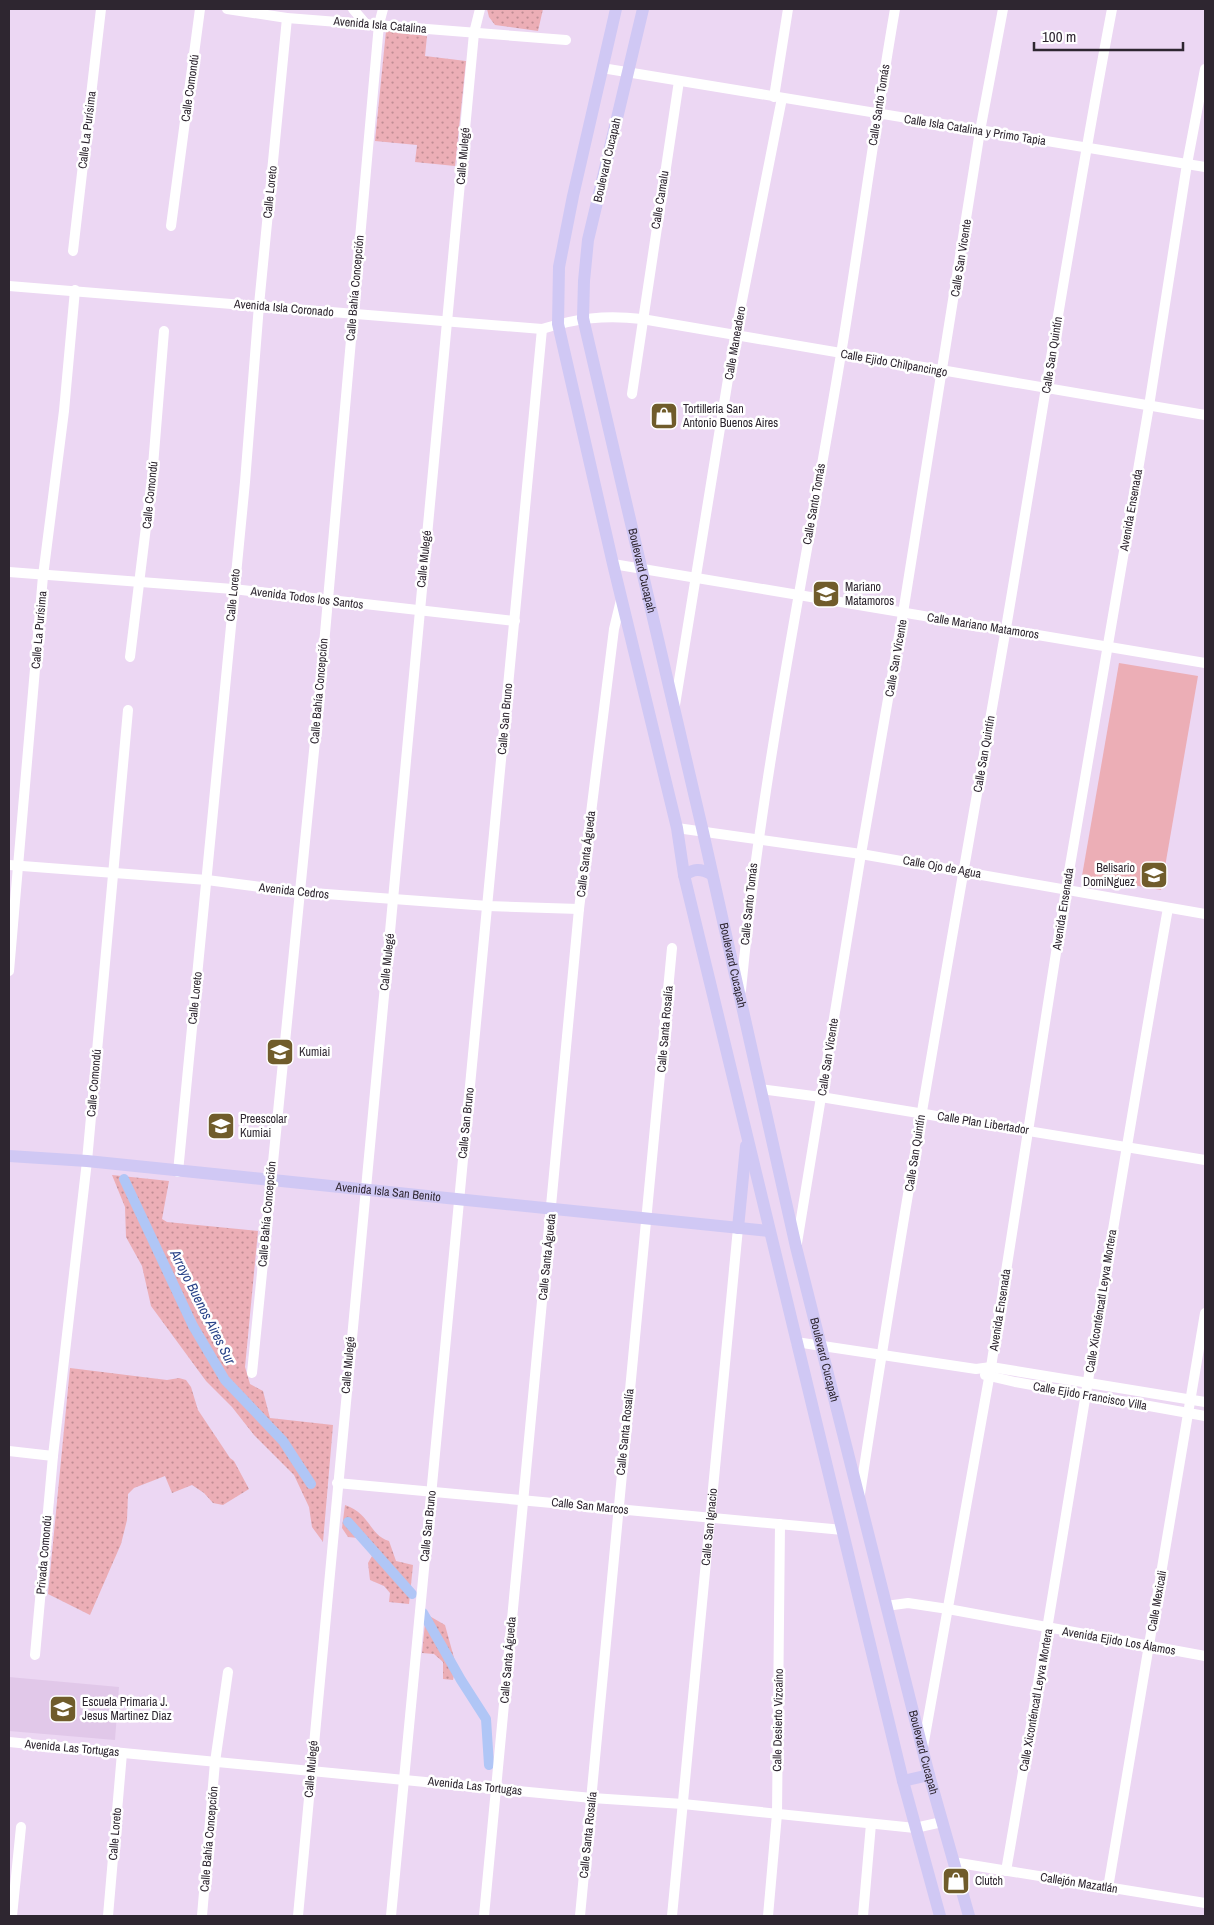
<svg xmlns="http://www.w3.org/2000/svg" width="1214" height="1925" viewBox="0 0 1214 1925" font-family="'Archivo Narrow',sans-serif">
  <defs>
    <pattern id="grass-dots" width="8" height="8" patternUnits="userSpaceOnUse" patternTransform="scale(1.25)"><rect width="8" height="8" fill="#ecaeb6"/><path d="M2 2h.1M6 6h.1" fill="none" stroke="#c08d94" stroke-width="1.8" stroke-linecap="round"/></pattern>
  </defs>
  <rect width="100%" height="100%" fill="#ecd7f3"/>
  <path fill="#e1c8e9" d="M9,1677l110,10 -4,53 -106,-9z"/>
  <path fill="url(#grass-dots)" d="M487,9h56l-5,22 -43,-6 -6,-8z
    M386,31l41,5 -2,20 41,5 -11,105 -40,-4 2,-17 -42,-4z
    M112,1175l57,6 -7,38 5,3 91,9 -13,136 5,17 13,7 7,27 63,7 -10,117 -11,-15 -3,-20 -15,-32 -40,-40 -22,-28 -26,-26 -55,-75 -9,-40 -16,-29 -1,-30z
    M70,1368l97,12 12,-2 7,2 5,7 7,23 32,48 4,3 15,28 -26,16 -10,-2 -9,-10 -12,-8 -20,8 -7,-17 -31,12 -6,6 -1,26 -6,24 -31,71 -42,-21z
    M345,1505c26,9 24,30 44,36l7,20 17,4 -4,39 -20,-2 1,-9 -6,-7 -14,-6 -2,-17 4,-7 -14,-18 -10,-1 -6,-9z
    M426,1614l19,11 11,40 -3,15 -10,-1v-17l-9,-8 -12,-1z"/>
  <path fill="#ecaeb6" d="M1119,663l79,13 -37,214 -79,-14z"/>
  <g fill="none" stroke-linecap="round" stroke-linejoin="round">
    <path stroke="#b0c6f6" stroke-width="10" d="M124,1179l69,147 32,54 58,61 28,43
      M348,1522l64,72
      M423,1613l38,67 25,39 3,46"/>
    <g stroke="#fff" stroke-width="10">
      <path d="M227,9l60,9 279,22"/>
      <path d="M353,9l12,14"/>
      <path d="M602,68l603,99"/>
      <path d="M774,97l14,-88"/>
      <path d="M171,226l29,-217"/>
      <path d="M73,251l28,-242"/>
      <path d="M9,286l533,43c35,-11 63,-14 100,-10l563,96"/>
      <path d="M632,394l47,-313"/>
      <path d="M613,564l592,99"/>
      <path d="M9,572l224,17 282,32"/>
      <path d="M130,657l22,-179 12,-147"/>
      <path d="M675,705l60,-369 47,-238"/>
      <path d="M677,828l184,26 344,60"/>
      <path d="M9,865l198,15 92,12 189,14 91,3"/>
      <path d="M9,971l34,-395 21,-165 11,-121"/>
      <path d="M741,990c20,-214 65,-424 100,-636 19,-115 34,-230 54,-345"/>
      <path d="M760,1089l61,8 384,63"/>
      <path d="M178,1172l67,-690 14,-177 28,-287"/>
      <path d="M797,1243l64,-389 42,-241 77,-482 23,-122"/>
      <path d="M796,1342l180,27 15,-2 214,35"/>
      <path d="M252,1373l67,-672 60,-677 4,-15"/>
      <path d="M985,1375l30,7 190,34"/>
      <path d="M9,1451l44,5"/>
      <path d="M337,1483l506,47"/>
      <path d="M860,1494c44,-290 96,-578 146,-866 35,-206 67,-414 106,-619"/>
      <path d="M886,1606l22,-3 40,6 257,47"/>
      <path d="M35,1655l18,-199 34,-295 41,-451"/>
      <path d="M9,1742l583,56 91,6 232,24 27,-6"/>
      <path d="M923,1747l68,-380 75,-478 83,-483 38,-242 18,-95"/>
      <path d="M953,1862l252,41"/>
      <path d="M1006,1871c56,-321 105,-643 162,-963"/>
      <path d="M1108,1888l97,-575"/>
      <path d="M12,1916l9,-89"/>
      <path d="M108,1916l14,-163"/>
      <path d="M202,1916l13,-154 13,-90"/>
      <path d="M298,1916l176,-1883 6,-24"/>
      <path d="M391,1916l151,-1587"/>
      <path d="M484,1916l95,-1007 35,-280 7,-29"/>
      <path d="M580,1916l92,-968"/>
      <path id="s1" d="M672,1916l66,-688"/>
      <path d="M768,1916l9,-102 3,-290"/>
      <path d="M863,1916l8,-92"/>
    </g>
    <g stroke="#d0c8f4" stroke-width="12">
      <path d="M616,9l-43,187 -14,71 -1,57 55,240 64,264 7,47 219,906 37,135"/>
      <path id="s2" d="M643,9l-55,231 -4,41 -1,37 120,514 93,415 133,528 40,141"/>
      <path d="M684,875c10,-6 16,-7 27,-1"/>
      <path id="s3" d="M9,1156l78,5 682,70"/>
      <path d="M738,1228l8,-82"/>
      <path d="M903,1781l26,-6"/>
    </g>
  </g>
  <defs>
    <g id="shop-square" transform="scale(1.4375)"><rect x="-9" y="-9" width="18" height="18" rx="4" fill="#705c2b" stroke="#fff"/><path d="M-5-2.5h2.3a2.7 3.5 0 0 1 5.4 0H5L5.5 6h-11ZM-1.5-2.5h3a1.5 2.3 0 0 0-3 0Z" fill="#fff"/></g>
    <g id="school-square" transform="scale(1.4375)"><rect x="-9" y="-9" width="18" height="18" rx="4" fill="#705c2b" stroke="#fff"/><path d="M0-5L7-2L0 1L-7-2ZM-4 1L0 2.5L4 1V4Q0 6-4 4Z" fill="#fff"/></g>
  </defs>
  <g fill-rule="evenodd">
    <use href="#shop-square" x="664" y="416"/>
    <use href="#school-square" x="826" y="594"/>
    <use href="#school-square" x="1154" y="875"/>
    <use href="#school-square" x="280" y="1052"/>
    <use href="#school-square" x="221" y="1126"/>
    <use href="#school-square" x="63" y="1709"/>
    <use href="#shop-square" x="956" y="1881"/>
  </g>
  <g text-anchor="middle" stroke-width="5" stroke-linejoin="round" paint-order="stroke">
    <g font-size="12" fill="#2e2630" stroke="#fff">
      <text transform="translate(380 25) rotate(5)" y="4">Avenida Isla Catalina</text>
      <text transform="translate(190 88) rotate(-82)" y="4">Calle Comondú</text>
      <text transform="translate(879 105) rotate(-81)" y="4">Calle Santo Tomás</text>
      <text transform="translate(87 130) rotate(-83)" y="4">Calle La Purísima</text>
      <text transform="translate(975 130) rotate(9)" y="4">Calle Isla Catalina y Primo Tapia</text>
      <text transform="translate(463 156) rotate(-85)" y="4">Calle Mulegé</text>
      <text transform="translate(607 160) rotate(-77)" y="4">Boulevard Cucapah</text>
      <text transform="translate(270 192) rotate(-84)" y="4">Calle Loreto</text>
      <text transform="translate(660 200) rotate(-81)" y="4">Calle Camalu</text>
      <text transform="translate(961 258) rotate(-81)" y="4">Calle San Vicente</text>
      <text transform="translate(355 288) rotate(-85)" y="4">Calle Bahía Concepción</text>
      <text transform="translate(284 308) rotate(5)" y="4">Avenida Isla Coronado</text>
      <text transform="translate(735 343) rotate(-80)" y="4">Calle Maneadero</text>
      <text transform="translate(1052 355) rotate(-81)" y="4">Calle San Quintín</text>
      <text transform="translate(894 363) rotate(10)" y="4">Calle Ejido Chilpancingo</text>
      <text transform="translate(150 495) rotate(-84)" y="4">Calle Comondú</text>
      <text transform="translate(814 504) rotate(-80)" y="4">Calle Santo Tomás</text>
      <text transform="translate(1131 510) rotate(-80)" y="4">Avenida Ensenada</text>
      <text transform="translate(424 559) rotate(-84)" y="4">Calle Mulegé</text>
      <text dy="4" stroke="none"><textPath href="#s2" startOffset="575">Boulevard Cucapah</textPath></text>
      <text transform="translate(233 595) rotate(-84)" y="4">Calle Loreto</text>
      <text transform="translate(307 598) rotate(7)" y="4">Avenida Todos los Santos</text>
      <text transform="translate(983 626) rotate(9)" y="4">Calle Mariano Matamoros</text>
      <text transform="translate(39 630) rotate(-85)" y="4">Calle La Purísima</text>
      <text transform="translate(896 658) rotate(-80)" y="4">Calle San Vicente</text>
      <text transform="translate(319 691) rotate(-85)" y="4">Calle Bahía Concepción</text>
      <text transform="translate(505 719) rotate(-85)" y="4">Calle San Bruno</text>
      <text transform="translate(984 754) rotate(-80)" y="4">Calle San Quintín</text>
      <text transform="translate(586 854) rotate(-83)" y="4">Calle Santa Águeda</text>
      <text transform="translate(942 867) rotate(10)" y="4">Calle Ojo de Agua</text>
      <text transform="translate(294 891) rotate(6)" y="4">Avenida Cedros</text>
      <text transform="translate(749 904) rotate(-84)" y="4">Calle Santo Tomás</text>
      <text transform="translate(1063 909) rotate(-81)" y="4">Avenida Ensenada</text>
      <text transform="translate(387 962) rotate(-84)" y="4">Calle Mulegé</text>
      <text dy="4" stroke="none"><textPath href="#s2" startOffset="980">Boulevard Cucapah</textPath></text>
      <text transform="translate(195 998) rotate(-84)" y="4">Calle Loreto</text>
      <text transform="translate(665 1029) rotate(-85)" y="4">Calle Santa Rosalía</text>
      <text transform="translate(828 1057) rotate(-81)" y="4">Calle San Vicente</text>
      <text transform="translate(94 1083) rotate(-85)" y="4">Calle Comondú</text>
      <text transform="translate(466 1123) rotate(-84)" y="4">Calle San Bruno</text>
      <text transform="translate(983 1123) rotate(9)" y="4">Calle Plan Libertador</text>
      <text transform="translate(915 1153) rotate(-81)" y="4">Calle San Quintín</text>
      <text dy="4" stroke="none"><textPath href="#s3" startOffset="381">Avenida Isla San Benito</textPath></text>
      <text transform="translate(267 1214) rotate(-85)" y="4">Calle Bahía Concepción</text>
      <text transform="translate(547 1257) rotate(-84)" y="4">Calle Santa Águeda</text>
      <text transform="translate(1101 1301) rotate(-81)" y="4">Calle Xiconténcatl Leyva Mortera</text>
      <text transform="translate(1000 1310) rotate(-81)" y="4">Avenida Ensenada</text>
      <text dy="4" stroke="none"><textPath href="#s2" startOffset="1385">Boulevard Cucapah</textPath></text>
      <text transform="translate(348 1365) rotate(-85)" y="4">Calle Mulegé</text>
      <text transform="translate(1090 1396) rotate(10)" y="4">Calle Ejido Francisco Villa</text>
      <text transform="translate(625 1432) rotate(-84)" y="4">Calle Santa Rosalía</text>
      <text transform="translate(590 1506) rotate(6)" y="4">Calle San Marcos</text>
      <text transform="translate(428 1526) rotate(-84)" y="4">Calle San Bruno</text>
      <text dy="4" stroke="none"><textPath href="#s1" startOffset="391">Calle San Ignacio</textPath></text>
      <text transform="translate(44 1555) rotate(-85)" y="4">Privada Comondú</text>
      <text transform="translate(1157 1601) rotate(-80)" y="4">Calle Mexicali</text>
      <text transform="translate(1119 1641) rotate(10)" y="4">Avenida Ejido Los Álamos</text>
      <text transform="translate(508 1660) rotate(-85)" y="4">Calle Santa Águeda</text>
      <text transform="translate(1036 1700) rotate(-80)" y="4">Calle Xiconténcatl Leyva Mortera</text>
      <text transform="translate(778 1720) rotate(-89)" y="4">Calle Desierto Vizcaíno</text>
      <text transform="translate(72 1748) rotate(5)" y="4">Avenida Las Tortugas</text>
      <text dy="4" stroke="none"><textPath href="#s2" startOffset="1790">Boulevard Cucapah</textPath></text>
      <text transform="translate(311 1769) rotate(-85)" y="4">Calle Mulegé</text>
      <text transform="translate(475 1786) rotate(6)" y="4">Avenida Las Tortugas</text>
      <text transform="translate(115 1834) rotate(-85)" y="4">Calle Loreto</text>
      <text transform="translate(588 1835) rotate(-84)" y="4">Calle Santa Rosalía</text>
      <text transform="translate(209 1839) rotate(-85)" y="4">Calle Bahía Concepción</text>
      <text transform="translate(1079 1883) rotate(9)" y="4">Callejón Mazatlán</text>
    </g>
    <g font-size="12" fill="#2e2630" stroke="#fff" text-anchor="start">
      <text x="683" y="413">Tortilleria San<tspan x="683" dy="14">Antonio Buenos Aires</tspan></text>
      <text x="845" y="591">Mariano<tspan x="845" dy="14">Matamoros</tspan></text>
      <text x="1135" y="872" text-anchor="end">Belisario<tspan x="1135" dy="14">DomiNguez</tspan></text>
      <text x="299" y="1056">Kumiai</text>
      <text x="240" y="1123">Preescolar<tspan x="240" dy="14">Kumiai</tspan></text>
      <text x="82" y="1706">Escuela Primaria J.<tspan x="82" dy="14">Jesus Martinez Diaz</tspan></text>
      <text x="975" y="1885">Clutch</text>
    </g>
    <g font-size="14" font-style="italic" fill="#284288" stroke="#fff">
      <text transform="translate(203 1307) rotate(63)" y="5">Arroyo Buenos Aires Sur</text>
    </g>
  </g>
  <rect width="1214" height="1925" fill="none" stroke="#2e2630" stroke-width="20"/>
  <path d="M1034 42v8h149v-8" fill="none" stroke="#2e2630" stroke-width="2.5"/>
  <text x="1042" y="42" font-size="15" fill="#2e2630" stroke="#ffffff" stroke-width="4" paint-order="stroke">100 m</text>
</svg>
